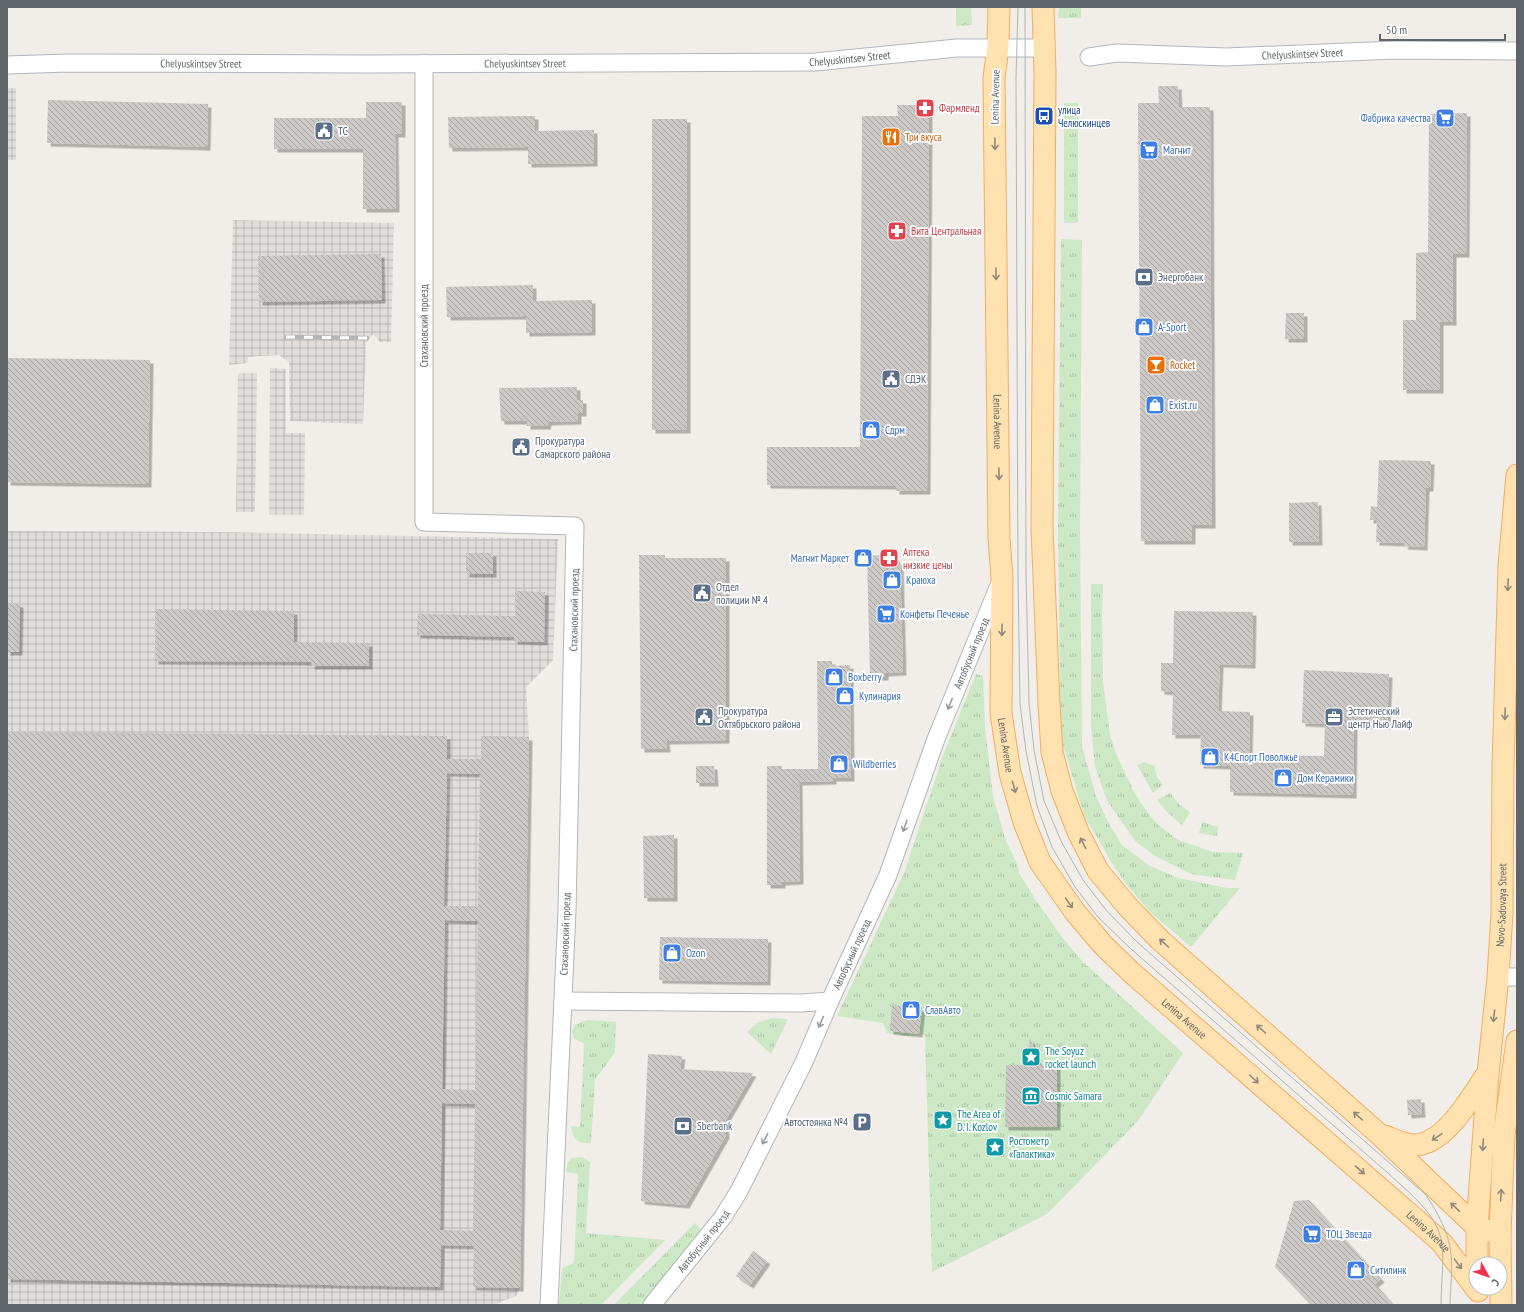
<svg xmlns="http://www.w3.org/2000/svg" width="1524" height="1312" viewBox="0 0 1524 1312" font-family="'PT Sans Narrow',sans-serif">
  <defs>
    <pattern id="industrial-grid" width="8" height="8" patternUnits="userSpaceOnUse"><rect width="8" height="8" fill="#e0ddda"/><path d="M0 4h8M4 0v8" fill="none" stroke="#b9b7b5"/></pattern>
    <pattern id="grass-tufts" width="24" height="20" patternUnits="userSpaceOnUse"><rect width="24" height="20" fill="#cce8c4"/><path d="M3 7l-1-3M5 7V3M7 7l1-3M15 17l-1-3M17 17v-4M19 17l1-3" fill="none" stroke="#a9c0a3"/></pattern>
    <pattern id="building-back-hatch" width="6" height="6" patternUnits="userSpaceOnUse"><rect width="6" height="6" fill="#ccc8c5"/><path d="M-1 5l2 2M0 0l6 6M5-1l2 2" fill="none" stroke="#a9a6a4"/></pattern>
    <filter id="shadow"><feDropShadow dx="3.5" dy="3.5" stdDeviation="0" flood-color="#0004"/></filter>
  </defs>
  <rect width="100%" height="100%" fill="#f1ede8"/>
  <path fill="url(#industrial-grid)" d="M7,88h9v72h-9z
    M233,220l161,3 -3,119h-11l-7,-8 -7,9 -3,81 -73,-3 -1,-59 -10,-7 -31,2 -1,6 -18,2z
    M270,368l16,1v64h19l-1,82h-35z
    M238,373h19l-2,139h-19z
    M7,531l216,1 335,7 -5,121 -27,27 3,50 -9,551 -4,8 -23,9h-486z"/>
  <path fill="url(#grass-tufts)" d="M956,7h15l1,18 -16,1z
    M1059,7h22v11h-23z
    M1064,103h14v120h-14z
    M1061,239l21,1 -2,290 2,217 14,49 13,28 13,21 26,20 30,13 49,10h13l-49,59 -41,-35 -23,-27 -15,-22 -28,-48 -23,-77 -3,-207z
    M1091,584h12l-1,31 1,66 7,54 7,21 17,36 11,17 12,15 21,16 35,12 30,1 -8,27 -44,-6 -36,-18 -19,-14 -29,-41 -12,-35 -4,-39z
    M976,674l7,2 2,51 8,70 13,44 11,23 2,9 18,29 24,34 21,25 101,92 -45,68 -91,93 -115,58 -7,-237 -20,1 -18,-3 -4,-10 -46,-7 67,-143 40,-120z
    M1145,762l9,4 3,11 6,8 -10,8 -16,-28z
    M1170,793l10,12 10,7 -8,13 -16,-14 -9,-11z
    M1202,822l16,5 -1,9 -18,-3z
    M772,1018l16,1 -17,35 -24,-22 10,-9z
    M587,1020l29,2 -1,30 -20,28 -4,63c-15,0 -17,-2 -20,-17l9,1 4,-84 -10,-4 -2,-8 4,-7z
    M582,1157l8,5 -4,71 79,7 -64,65h-42l3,-37 12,-5 4,-89 -12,-2 1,-8 5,-6z
    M695,1223l7,7 -58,75h-30z"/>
  <path fill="url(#building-back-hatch)" fill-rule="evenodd" filter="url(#shadow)" d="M1158,86h20l1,21h31l2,418h-20v16h-51l-3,-438h21z
    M48,100l160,4 -1,43 -160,-4z
    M366,102h36v32h-7l1,75h-33v-60h-89v-31h92z
    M897,105h32l-2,386h-31v-5l-129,-1v-38h93l2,-331h36z
    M1467,113l-1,141h-13v68h-13v68h-37v-70h13v-67l12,-1 1,-138z
    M535,116v15l59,-1v33l-66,1v-17l-79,1 -1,-31z
    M652,119h35v311h-35z
    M381,254l1,46 -123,2 -1,-46z
    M533,285v16l59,-1v32l-66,1v-17l-79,1 -1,-30z
    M1286,313h18v26h-19z
    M7,358l143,2 -2,124 -141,-2z
    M577,387v13h6v13h-5v8l-30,1 -1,4h-20v-5h-26l-2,-33z
    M1379,460l52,1 -1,27h-4l-2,59 -20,-1 1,-3 -29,-1 1,-22h-7l1,-14 6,1z
    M1318,502l1,40h-30v-39z
    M466,553h27v21h-27z
    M639,555h26v3h61v182l-60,1 1,8h-26z
    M882,555l1,6h17l3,111 -18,1v4h-15l-3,-121z
    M515,591l30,1 -1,50 -30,-1v-4l-97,-2 1,-21 97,2z
    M7,603l13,1 -1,48h-12z
    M155,609l139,2v31l75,1v23h-58l1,-4 -157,-1z
    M1174,611l79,1 -1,53 -32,-1 -2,47 32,1 -1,43 75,1 1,-32 -23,-1 2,-53 85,4 -2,52 -33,-1 -1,70 -123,-3v-26l-30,-1 1,-30h-29l1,-43 -12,-1v-28h12z
    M817,661h15v5l18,-1 1,113h-18v3l-34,1 1,99 -18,1v3h-15v-119h15v3h36z
    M7,732l440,4v23h34v-23l48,1 -9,551 -47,-1 1,-41 -33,-1 -1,42 -433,-8zM447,773l33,1 -2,132h-34zM445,920l33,1 -3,169 -33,-1zM442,1103l33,1 -2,127 -33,-1z
    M696,766h18l1,17h-19z
    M674,835v63h-30l-1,-62z
    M660,937l108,2 -1,43 -108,-2z
    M892,1005l30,3 -3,26 -29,-3z
    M1030,1038l9,27h18v62h-52l1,-62h20z
    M648,1054l34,2 -2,13 73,4 -28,48 1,14 -40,70 -45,-4z
    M1421,1099l1,15 -14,1 -1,-15z
    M1309,1200l72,79 -6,5 19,21h-83l-36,-38 19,-66z
    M753,1251l14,10 -17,24 -14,-9z"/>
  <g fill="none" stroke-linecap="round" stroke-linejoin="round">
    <g stroke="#b3b7ba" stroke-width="19">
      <g id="minor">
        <path id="s1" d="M1089,57l28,-4 109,4 169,-7 122,1"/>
        <path d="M424,63v459l151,4 -8,385 -18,394"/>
        <path id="s2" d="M7,65l61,-2 301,1 446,-2 142,-14h86"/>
        <path d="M1498,977h19"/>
        <path d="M563,1001l238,2 29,-2"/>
        <path id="s3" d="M652,1305l71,-88 16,-26 65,-129 26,-61 58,-126 48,-136 64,-156"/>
      </g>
    </g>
    <g stroke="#f4ac5e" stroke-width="23">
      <g id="major">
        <path id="s4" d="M999,7l-1,40 -4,31 5,460 3,39 -1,136 9,60 14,49 16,40 35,50 28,33 29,28 290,252 20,18 36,48"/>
        <path d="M1043,7l2,66 -3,454 7,177 3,48 10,39 17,43 19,37 30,36 32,33 220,195 86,82 11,10 23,7"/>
        <path d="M1384,1136c9,3 20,9 30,9 31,0 57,-48 73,-71"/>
        <path id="s5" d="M1477,1264v-37l11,-153 10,-97 4,-64 1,-146 6,-201 8,-91"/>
        <path d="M1501,1305l-1,-71 4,-99 13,-94"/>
      </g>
    </g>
    <use href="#minor" stroke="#fff" stroke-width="17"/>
    <use href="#major" stroke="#ffe2af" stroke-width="21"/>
    <path stroke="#b4b5b6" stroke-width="1" d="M1018,7l-2,71 2,498 2,128 6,47 11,55 15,41 23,40 23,30 33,32 258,225c20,19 49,40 53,70 2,18 -1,42 -1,61
      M1025,7l1,568 3,128 5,47 10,51 18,42 21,37 23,30 31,32 289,253c12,19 23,37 25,60 2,16 -1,34 -1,50"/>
    <g stroke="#b4b5b6" stroke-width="4.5">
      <path id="rail" d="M286,337l81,1"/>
    </g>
    <use href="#rail" stroke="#fff" stroke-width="3" stroke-dasharray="9" stroke-linecap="butt"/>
  </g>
  <defs><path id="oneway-shaft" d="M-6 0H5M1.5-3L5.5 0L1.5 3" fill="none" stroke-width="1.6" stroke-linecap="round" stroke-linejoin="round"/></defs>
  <g stroke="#8f8a7d">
    <use href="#oneway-shaft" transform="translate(995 144) rotate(89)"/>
    <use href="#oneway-shaft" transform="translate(996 274) rotate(89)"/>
    <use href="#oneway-shaft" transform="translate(999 474) rotate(89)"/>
    <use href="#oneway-shaft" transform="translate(1508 585) rotate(92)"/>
    <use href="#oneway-shaft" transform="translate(1002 630) rotate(90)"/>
    <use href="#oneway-shaft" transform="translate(1505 714) rotate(92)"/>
    <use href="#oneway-shaft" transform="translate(1014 787) rotate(74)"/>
    <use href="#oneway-shaft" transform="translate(1083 843) rotate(-117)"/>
    <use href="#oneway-shaft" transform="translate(1069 903) rotate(55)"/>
    <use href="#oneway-shaft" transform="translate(1164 943) rotate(-138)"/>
    <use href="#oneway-shaft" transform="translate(1494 1016) rotate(96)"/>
    <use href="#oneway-shaft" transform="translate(1261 1029) rotate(-138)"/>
    <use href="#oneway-shaft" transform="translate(1254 1079) rotate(42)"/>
    <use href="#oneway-shaft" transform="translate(1358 1116) rotate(-138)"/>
    <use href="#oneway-shaft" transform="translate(1437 1137) rotate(146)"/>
    <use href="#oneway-shaft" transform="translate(1483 1145) rotate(94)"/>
    <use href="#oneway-shaft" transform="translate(1360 1170) rotate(41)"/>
    <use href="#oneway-shaft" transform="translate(1501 1195) rotate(-87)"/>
    <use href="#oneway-shaft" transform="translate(1455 1207) rotate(-136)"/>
    <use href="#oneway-shaft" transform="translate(1458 1264) rotate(54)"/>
  </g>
  <g stroke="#979b9d">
    <use href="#oneway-shaft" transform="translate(950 704) rotate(112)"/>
    <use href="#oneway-shaft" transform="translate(905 826) rotate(109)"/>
    <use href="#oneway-shaft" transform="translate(821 1022) rotate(113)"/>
    <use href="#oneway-shaft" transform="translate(765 1139) rotate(117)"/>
  </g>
  <defs>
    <g id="pharmacy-square" transform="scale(1)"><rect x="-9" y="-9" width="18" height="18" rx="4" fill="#e0444e" stroke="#fff"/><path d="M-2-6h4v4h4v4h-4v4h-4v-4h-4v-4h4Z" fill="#fff"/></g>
    <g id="bus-square" transform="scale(1)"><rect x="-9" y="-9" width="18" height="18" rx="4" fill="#1a4fb4" stroke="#fff"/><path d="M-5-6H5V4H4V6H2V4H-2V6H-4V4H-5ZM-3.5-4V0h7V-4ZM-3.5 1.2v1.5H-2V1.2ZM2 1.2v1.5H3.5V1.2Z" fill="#fff"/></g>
    <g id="supermarket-square" transform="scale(1)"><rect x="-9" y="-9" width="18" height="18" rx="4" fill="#3f7fe0" stroke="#fff"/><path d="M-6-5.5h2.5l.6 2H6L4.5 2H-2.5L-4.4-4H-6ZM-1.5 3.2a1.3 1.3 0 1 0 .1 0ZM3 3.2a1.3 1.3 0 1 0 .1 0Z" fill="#fff"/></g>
    <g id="civic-square" transform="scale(1)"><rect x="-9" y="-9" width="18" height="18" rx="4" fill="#5c6f8a" stroke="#fff"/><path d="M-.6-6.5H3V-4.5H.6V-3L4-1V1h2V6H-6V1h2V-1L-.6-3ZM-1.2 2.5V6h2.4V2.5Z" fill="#fff"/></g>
    <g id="restaurant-square" transform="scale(1)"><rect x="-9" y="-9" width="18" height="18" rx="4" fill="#e8710a" stroke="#fff"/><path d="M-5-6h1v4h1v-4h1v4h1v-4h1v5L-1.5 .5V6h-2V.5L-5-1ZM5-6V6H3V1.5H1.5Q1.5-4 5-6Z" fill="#fff"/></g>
    <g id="bank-square" transform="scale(1)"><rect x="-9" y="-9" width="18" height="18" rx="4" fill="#5c6f8a" stroke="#fff"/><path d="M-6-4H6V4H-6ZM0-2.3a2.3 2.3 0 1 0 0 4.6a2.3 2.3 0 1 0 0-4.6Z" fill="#fff"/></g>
    <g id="shop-square" transform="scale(1)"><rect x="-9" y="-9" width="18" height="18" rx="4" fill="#3f7fe0" stroke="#fff"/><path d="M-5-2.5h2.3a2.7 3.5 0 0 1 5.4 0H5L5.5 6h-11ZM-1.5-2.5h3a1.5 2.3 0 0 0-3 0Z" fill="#fff"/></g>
    <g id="bar-square" transform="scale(1)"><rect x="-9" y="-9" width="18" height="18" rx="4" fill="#e8710a" stroke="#fff"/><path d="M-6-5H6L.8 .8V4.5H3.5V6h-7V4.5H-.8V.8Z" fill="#fff"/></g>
    <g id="office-square" transform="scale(1)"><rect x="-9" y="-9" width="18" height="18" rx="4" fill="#5c6f8a" stroke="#fff"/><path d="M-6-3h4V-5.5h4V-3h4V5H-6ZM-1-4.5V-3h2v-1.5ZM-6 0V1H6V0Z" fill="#fff"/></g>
    <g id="sight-square" transform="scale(1)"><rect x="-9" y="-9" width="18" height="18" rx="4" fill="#0f9aa8" stroke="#fff"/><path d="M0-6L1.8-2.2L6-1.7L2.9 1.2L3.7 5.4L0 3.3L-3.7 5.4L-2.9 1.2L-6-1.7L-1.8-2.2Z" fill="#fff"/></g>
    <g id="museum-square" transform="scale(1)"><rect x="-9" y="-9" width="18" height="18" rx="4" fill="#0f9aa8" stroke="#fff"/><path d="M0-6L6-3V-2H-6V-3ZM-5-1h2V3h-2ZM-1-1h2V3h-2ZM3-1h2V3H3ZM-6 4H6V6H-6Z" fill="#fff"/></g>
    <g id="parking-square" transform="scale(1)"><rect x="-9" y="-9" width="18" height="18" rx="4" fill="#5c6f8a" stroke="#fff"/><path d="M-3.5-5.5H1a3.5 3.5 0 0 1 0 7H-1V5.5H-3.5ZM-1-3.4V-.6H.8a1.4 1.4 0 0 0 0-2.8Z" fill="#fff"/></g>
  </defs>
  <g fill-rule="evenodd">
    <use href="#pharmacy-square" x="925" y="108"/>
    <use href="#bus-square" x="1044" y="116"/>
    <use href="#supermarket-square" x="1445" y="118"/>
    <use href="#civic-square" x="324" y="131"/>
    <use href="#restaurant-square" x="891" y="137"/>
    <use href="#supermarket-square" x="1149" y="150"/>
    <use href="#pharmacy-square" x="897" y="231"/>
    <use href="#bank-square" x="1144" y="277"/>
    <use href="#shop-square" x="1144" y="327"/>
    <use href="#bar-square" x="1156" y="365"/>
    <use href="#civic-square" x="891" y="379"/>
    <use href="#shop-square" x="1155" y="405"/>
    <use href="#shop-square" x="871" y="430"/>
    <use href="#civic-square" x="521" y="447"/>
    <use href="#shop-square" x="863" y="558"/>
    <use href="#pharmacy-square" x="889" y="558"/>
    <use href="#shop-square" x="892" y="580"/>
    <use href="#civic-square" x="702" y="593"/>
    <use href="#supermarket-square" x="886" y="614"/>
    <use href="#shop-square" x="834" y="677"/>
    <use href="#shop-square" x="845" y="696"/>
    <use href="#civic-square" x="704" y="717"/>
    <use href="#office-square" x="1334" y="717"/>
    <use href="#shop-square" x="1210" y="757"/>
    <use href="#shop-square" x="839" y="764"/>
    <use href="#shop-square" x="1283" y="778"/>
    <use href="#shop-square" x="672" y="953"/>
    <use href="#shop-square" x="911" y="1010"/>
    <use href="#sight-square" x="1031" y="1057"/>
    <use href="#museum-square" x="1031" y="1096"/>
    <use href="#sight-square" x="943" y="1120"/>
    <use href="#parking-square" x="862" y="1122"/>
    <use href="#bank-square" x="683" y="1126"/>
    <use href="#sight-square" x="995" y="1147"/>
    <use href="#supermarket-square" x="1312" y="1234"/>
    <use href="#shop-square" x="1356" y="1270"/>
  </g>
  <g text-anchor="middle" stroke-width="3.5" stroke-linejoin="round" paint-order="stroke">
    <g font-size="11" fill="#5f6568" stroke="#fff">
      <text dy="4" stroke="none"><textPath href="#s1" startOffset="214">Chelyuskintsev Street</textPath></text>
      <text dy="4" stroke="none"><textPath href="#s2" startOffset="843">Chelyuskintsev Street</textPath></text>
      <text dy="4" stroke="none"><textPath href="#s2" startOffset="518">Chelyuskintsev Street</textPath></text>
      <text dy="4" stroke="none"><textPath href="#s2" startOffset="194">Chelyuskintsev Street</textPath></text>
      <text transform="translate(995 97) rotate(-89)" y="4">Lenina Avenue</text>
      <text transform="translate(424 326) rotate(-90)" y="4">Стахановский проезд</text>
      <text dy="4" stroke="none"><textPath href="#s4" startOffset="415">Lenina Avenue</textPath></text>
      <text transform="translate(574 610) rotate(-89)" y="4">Стахановский проезд</text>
      <text dy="4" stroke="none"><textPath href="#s3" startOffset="730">Автобусный проезд</textPath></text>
      <text dy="4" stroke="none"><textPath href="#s4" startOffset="739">Lenina Avenue</textPath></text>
      <text dy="4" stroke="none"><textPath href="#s5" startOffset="360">Novo-Sadovaya Street</textPath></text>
      <text transform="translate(565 934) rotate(-88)" y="4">Стахановский проезд</text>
      <text dy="4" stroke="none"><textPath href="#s3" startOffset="406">Автобусный проезд</textPath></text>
      <text dy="4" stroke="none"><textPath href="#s4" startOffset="1075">Lenina Avenue</textPath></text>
      <text dy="4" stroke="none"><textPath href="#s4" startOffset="1399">Lenina Avenue</textPath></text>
      <text dy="4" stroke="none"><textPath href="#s3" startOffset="82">Автобусный проезд</textPath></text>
    </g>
    <g font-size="11" fill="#be3a42" stroke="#fff" text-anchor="start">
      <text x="939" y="112">Фармленд</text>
      <text x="911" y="235">Вита Центральная</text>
      <text x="903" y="556">Аптека<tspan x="903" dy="13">низкие цены</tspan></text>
    </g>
    <g font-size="11" fill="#164399" stroke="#fff" text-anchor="start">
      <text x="1058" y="114">улица<tspan x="1058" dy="13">Челюскинцев</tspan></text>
    </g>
    <g font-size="11" fill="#366cbe" stroke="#fff" text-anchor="start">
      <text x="1431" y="122" text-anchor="end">Фабрика качества</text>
      <text x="1163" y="154">Магнит</text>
      <text x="1158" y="331">A-Sport</text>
      <text x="1169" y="409">Exist.ru</text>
      <text x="885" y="434">Сдрм</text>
      <text x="849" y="562" text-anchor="end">Магнит Маркет</text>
      <text x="906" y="584">Краюха</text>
      <text x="900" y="618">Конфеты Печенье</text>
      <text x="848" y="681">Boxberry</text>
      <text x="859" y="700">Кулинария</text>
      <text x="1224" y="761">К4Спорт Поволжье</text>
      <text x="853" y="768">Wildberries</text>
      <text x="1297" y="782">Дом Керамики</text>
      <text x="686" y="957">Ozon</text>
      <text x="925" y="1014">СлавАвто</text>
      <text x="1326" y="1238">ТОЦ Звезда</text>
      <text x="1370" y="1274">Ситилинк</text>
    </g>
    <g font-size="11" fill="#4e5e75" stroke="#fff" text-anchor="start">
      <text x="338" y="135">ТС</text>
      <text x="1158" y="281">Энергобанк</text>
      <text x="905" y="383">СДЭК</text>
      <text x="535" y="445">Прокуратура<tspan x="535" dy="13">Самарского района</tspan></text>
      <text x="716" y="591">Отдел<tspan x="716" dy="13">полиции № 4</tspan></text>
      <text x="718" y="715">Прокуратура<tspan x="718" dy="13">Октябрьского района</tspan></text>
      <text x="1348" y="715">Эстетический<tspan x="1348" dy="13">центр Нью Лайф</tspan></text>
      <text x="848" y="1126" text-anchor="end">Автостоянка №4</text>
      <text x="697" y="1130">Sberbank</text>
    </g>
    <g font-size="11" fill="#c56008" stroke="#fff" text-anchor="start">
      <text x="905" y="141">Три вкуса</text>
      <text x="1170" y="369">Rocket</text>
    </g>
    <g font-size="11" fill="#0d838f" stroke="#fff" text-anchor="start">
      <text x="1045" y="1055">The Soyuz<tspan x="1045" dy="13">rocket launch</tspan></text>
      <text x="1045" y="1100">Cosmic Samara</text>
      <text x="957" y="1118">The Area of<tspan x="957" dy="13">D. I. Kozlov</tspan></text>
      <text x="1009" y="1145">Ростометр<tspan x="1009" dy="13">«Галактика»</tspan></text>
    </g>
  </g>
  <rect width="1524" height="1312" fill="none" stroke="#5f6568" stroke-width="16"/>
  <g transform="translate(1488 1276) rotate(130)"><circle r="19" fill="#ffffff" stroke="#bfc1c3"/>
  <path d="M0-3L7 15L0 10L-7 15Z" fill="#ed3249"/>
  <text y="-6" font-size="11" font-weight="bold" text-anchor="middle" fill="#5f6568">С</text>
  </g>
  <path d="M1380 34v6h125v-6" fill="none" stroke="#5f6568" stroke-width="2"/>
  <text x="1386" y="34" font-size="12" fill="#5f6568" stroke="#ffffff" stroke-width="3" paint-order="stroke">50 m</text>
</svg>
